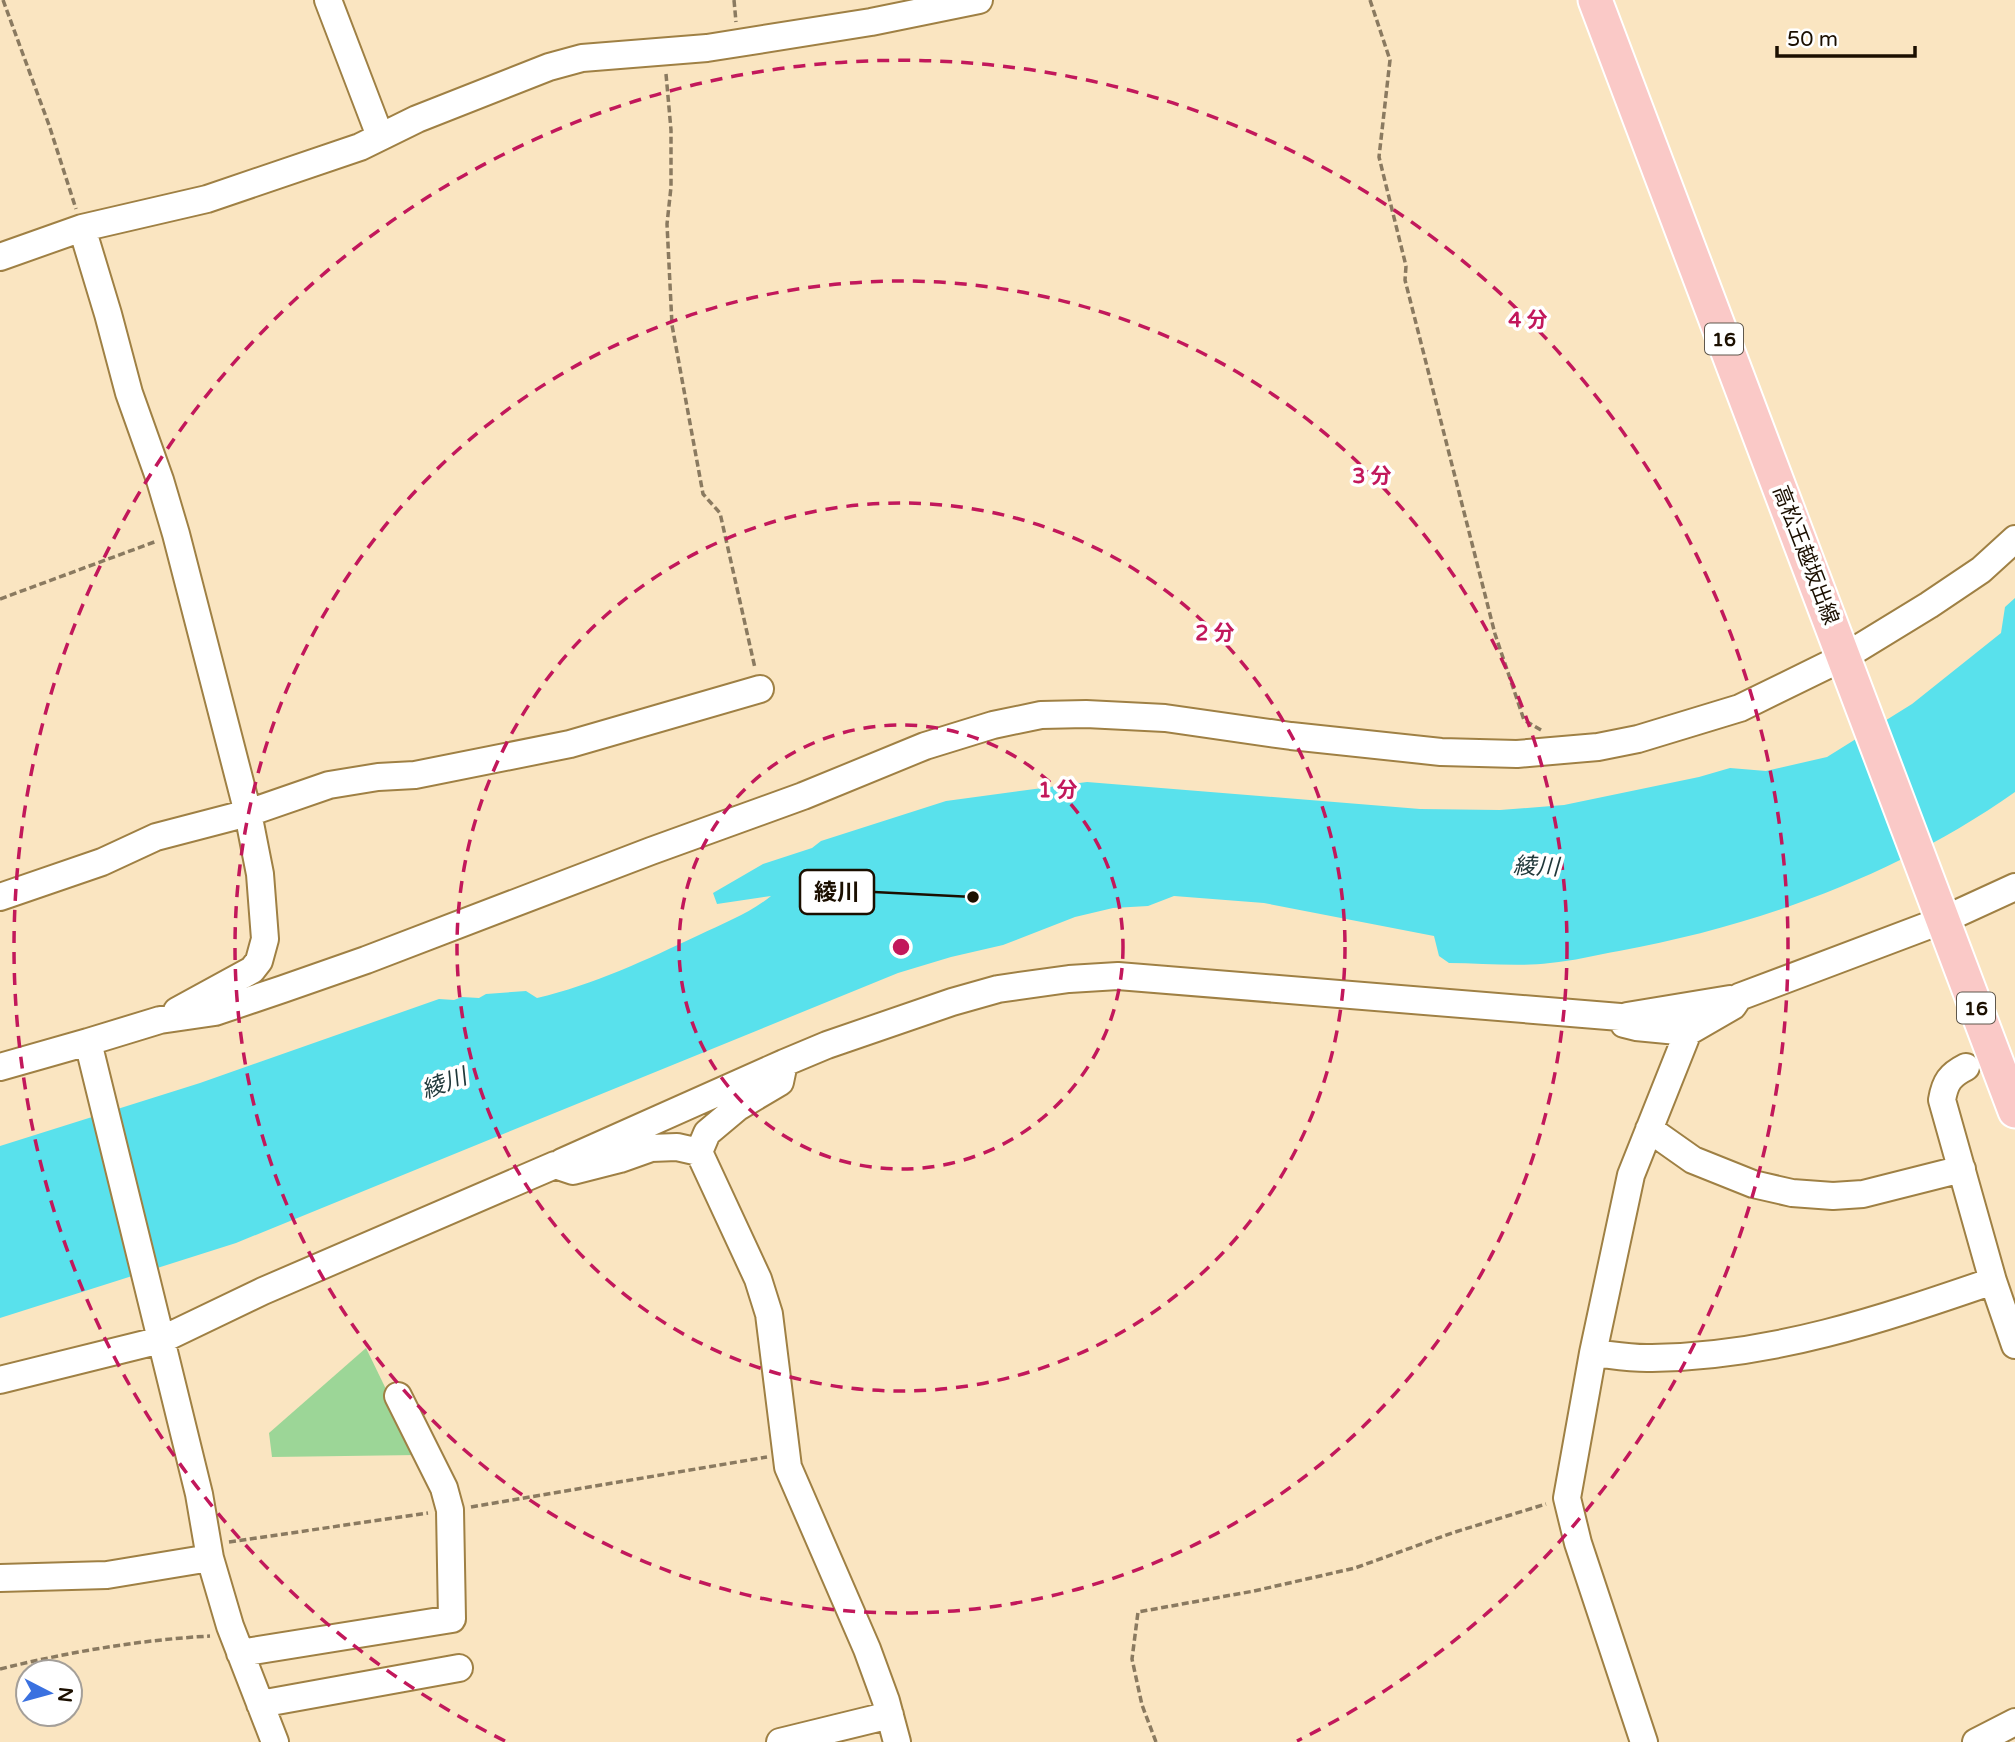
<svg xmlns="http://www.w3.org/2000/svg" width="2015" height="1742" viewBox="0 0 2015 1742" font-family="'Varela Round','Noto Sans JP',sans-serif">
  <rect width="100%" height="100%" fill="#fae5c1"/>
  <path fill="#9cd697" d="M366,1348l52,107 -146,2 -3,-24z"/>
  <path fill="#59e1ec" d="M2015,598v194c-118,83 -255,133 -396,159 -23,4 -46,10 -69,12 -32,4 -68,0 -101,0l-10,-7 -5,-20 -170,-33 -90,-7 -26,10 -35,2 -38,9 -72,28 -52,12 -53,16 -662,270 -236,75v-172l200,-63 239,-84 15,1 8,-3 17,1 7,-4 40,-3 11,7c56,-13 111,-39 162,-63 25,-12 51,-22 72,-39l-54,8 -4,-11 50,-29 49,-16 9,-7 125,-40 141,-19 333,27 80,1 64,-5 135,-28 31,-9 36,3 61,-14 85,-53 89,-71 4,-26z"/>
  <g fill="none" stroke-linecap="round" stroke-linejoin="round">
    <g stroke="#9f8044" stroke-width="30">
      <path id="minor" d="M328,0l52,136
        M82,228l26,86 21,79 31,87 16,54 72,279 12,61 5,65 -6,22 -7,9 -75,41
        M0,257l82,-29 125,-29 153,-52 57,-28 132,-52 33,-9 125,-10 164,-26 108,-22
        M0,897l102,-35 54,-25 92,-24 81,-28 49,-8 37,-2 155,-31 190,-55
        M1627,1016l103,-17
        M0,1067l88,-25
        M1966,1067c-16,8 -21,15 -24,33l51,181 22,64
        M1649,1129l44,31 60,24 39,9 41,3 30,-2 99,-25
        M562,1162l222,-99
        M1593,1353c19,2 39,6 59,5 122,-2 227,-38 341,-77
        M0,1380l161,-40 102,-49 292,-126 18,6 47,-12 31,-11 26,-1 22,5
        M0,1578l107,-3 103,-17
        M240,1653l212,-34 -2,-109 -6,-22 -46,-92
        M260,1704l199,-36
        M275,1742l-45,-116 -20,-68 -11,-64 -111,-452 72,-22 55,-8 68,-23 83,-29 285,-109 152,-55 122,-50 68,-21 48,-10 45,-1 79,4 126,18 150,16 76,2 81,-7 40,-8 102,-31 104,-51 85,-52 52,-35 34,-31
        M780,1742l110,-27
        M897,1742l-11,-41 -19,-52 -79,-182 -19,-153 -11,-35 -59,-127 8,-19 31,-26 42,-25 4,-19 43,-18 125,-43 46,-13 71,-10 49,-3 502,41 4,7 12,3 52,5 45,-26 6,-9 204,-77 72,-33
        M1644,1742l-66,-199 -11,-45 26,-145 38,-178 57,-143
        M1976,1742l39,-20"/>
    </g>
    <g stroke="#fff" stroke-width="37">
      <path id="major" d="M1595,0l420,1111"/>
    </g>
    <path stroke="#8a7a60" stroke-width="3.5" stroke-dasharray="7 3.5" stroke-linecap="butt" d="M3,0l46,125 27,84
      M734,0l2,22
      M1370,0l20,60 -11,97 27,109 -1,14 90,354 29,86 17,10
      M666,74l5,56v57l-4,37 5,101 31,169 17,19 35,155
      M0,599l157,-58
      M471,1507l296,-50
      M229,1542l199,-29
      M0,1669c69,-17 139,-29 210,-33
      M1156,1742l-14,-37 -10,-46 6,-47 116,-21 101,-23 97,-35 94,-29"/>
    <use href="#minor" stroke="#fff" stroke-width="26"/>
    <use href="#major" stroke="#fac9c7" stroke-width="33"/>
  </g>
  <g fill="none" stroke="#c2185b" stroke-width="3.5" stroke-dasharray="12 9">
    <circle cx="901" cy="947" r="222"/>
    <circle cx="901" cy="947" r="444"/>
    <circle cx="901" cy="947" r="666"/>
    <path d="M505 1741A887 887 0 1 1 1297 1741"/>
  </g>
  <g text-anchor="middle" stroke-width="7" stroke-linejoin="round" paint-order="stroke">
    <g fill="#fff" stroke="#5f574c" stroke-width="2">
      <rect x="1705" y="323.5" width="38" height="31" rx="5"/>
      <rect x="1957" y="992.5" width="38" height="31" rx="5"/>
    </g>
    <g font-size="19" font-weight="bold" fill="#1b0f00">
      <text x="1724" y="346">16</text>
      <text x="1976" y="1015">16</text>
    </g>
    <g font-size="21" fill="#1b0f00" stroke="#fff">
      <text transform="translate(1806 555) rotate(69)" y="7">高松王越坂出線</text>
    </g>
    <g font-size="23" font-style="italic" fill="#20383a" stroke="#fff">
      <text transform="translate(1536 866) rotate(2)" y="8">綾川</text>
      <text transform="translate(444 1083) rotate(-20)" y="8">綾川</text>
    </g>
  </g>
  <circle cx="901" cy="947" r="10" fill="#c2185b" stroke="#fff" stroke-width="3.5"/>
  <g font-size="21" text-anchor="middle" font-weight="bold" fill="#c2185b" stroke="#fff" stroke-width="7" stroke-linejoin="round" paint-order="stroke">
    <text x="1528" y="327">4 分</text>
    <text x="1372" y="483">3 分</text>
    <text x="1215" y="640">2 分</text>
    <text x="1058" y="797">1 分</text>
  </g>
  <path fill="none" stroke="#1b0f00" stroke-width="2.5" d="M973 897L874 892"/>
  <circle fill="#1b0f00" stroke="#fff" stroke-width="2.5" cx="973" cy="897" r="7"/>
  <rect fill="#fff" stroke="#1b0f00" stroke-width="2.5" x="800" y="870" width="74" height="44" rx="7"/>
  <g font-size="23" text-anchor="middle" font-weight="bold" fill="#1b0f00">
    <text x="837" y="900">綾川</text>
  </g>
  <g transform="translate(49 1693) rotate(96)"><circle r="33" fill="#ffffff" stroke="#a49f99" stroke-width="2"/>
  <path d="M0-5L12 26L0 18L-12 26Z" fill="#3a71e0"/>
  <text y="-10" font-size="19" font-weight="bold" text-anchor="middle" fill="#1b0f00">N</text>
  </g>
  <path d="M1777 46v10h138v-10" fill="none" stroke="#1b0f00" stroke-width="3.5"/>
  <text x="1787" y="46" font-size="21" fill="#1b0f00" stroke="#ffffff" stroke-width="5" paint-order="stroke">50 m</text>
</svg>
